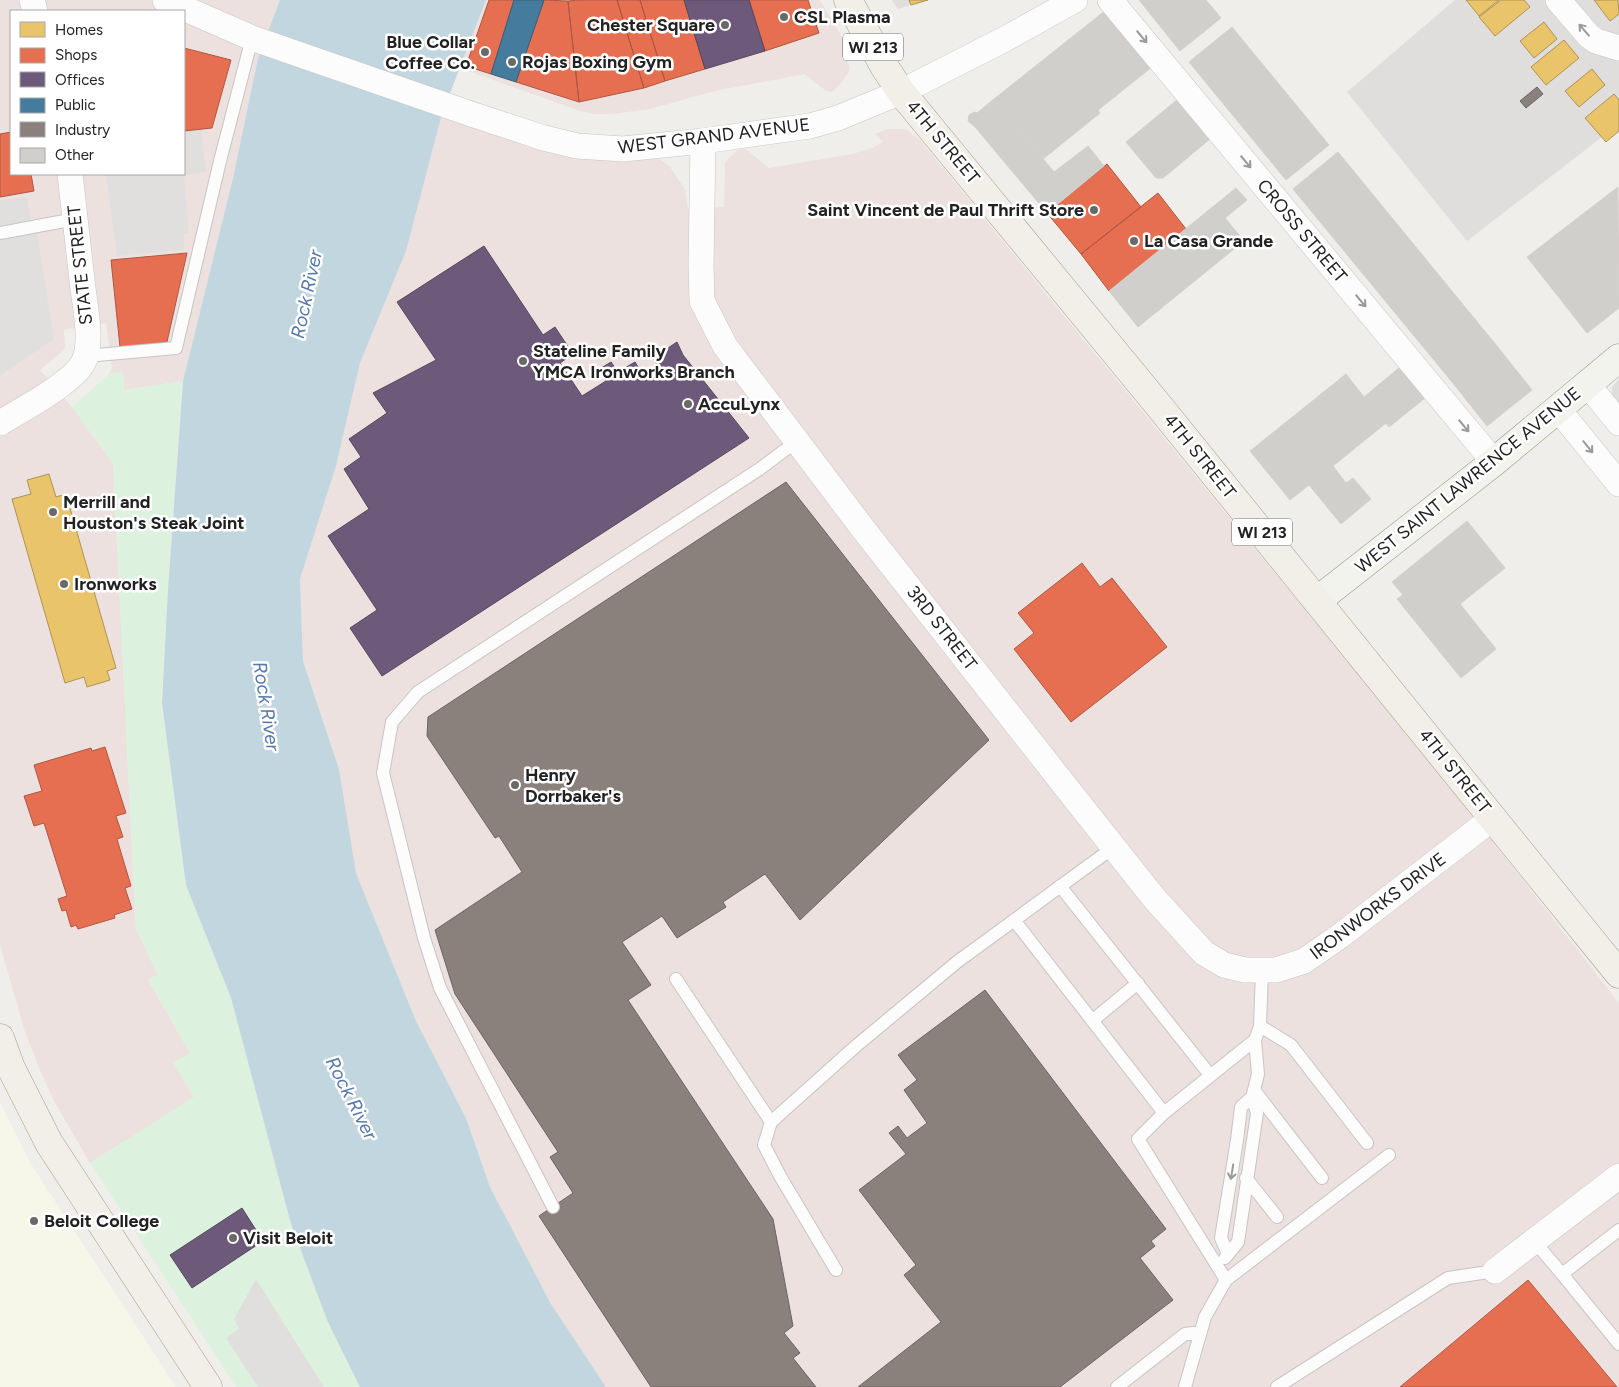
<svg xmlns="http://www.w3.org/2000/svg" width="1619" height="1387" viewBox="0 0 1619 1387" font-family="Figtree,sans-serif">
  <rect width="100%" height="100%" fill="#f0eeeb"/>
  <path fill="#dfdedc" d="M892,0h36l-30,9z
    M1455,0h164v124l-152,117 -120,-149z
    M1619,379v29l-7,-14v-7z"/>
  <path fill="#ece1de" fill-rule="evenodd" d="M0,0h280l-22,58 -25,120 -50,203 -59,9 -1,-18 -14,2 3,-6 -6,-45 -42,7 1,16 -1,4 -24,20 32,37 41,56 23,466 22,46 -10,5 42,73 4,45 -104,65 -36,-62 -12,-26 -17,-43 -25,-87zM11,11h173v163h-173z
    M486,0h334l23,39 7,31 -11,16 -7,6 -6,-1 -21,-17 -90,17 -65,18 -38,5h-18l-17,-4 -117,-42z
    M442,114l219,46 9,7 15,22 3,20 36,-2 1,-44 4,-5 9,-8 8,-1 23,19 83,-14 18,-5 13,-7 -8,-8 12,-5h12l8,1 13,10 527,643 172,220v384h-1013l-55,-83 -61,-117 -24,-69 -50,-97 -60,-148 -17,-104 -36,-108 -3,-82 36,-113 24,-103 46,-112z"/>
  <path fill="#f6f6e9" d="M0,1102l31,62 145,223h-176z"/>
  <path fill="#dcf2de" d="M123,372l1,18 59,-9 -15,208 -6,114 24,182 45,113 60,226 36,96 33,67h-124l-146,-224 104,-66 -21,-34 17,-10 -42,-74 10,-4 -22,-46 -23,-466 -41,-56 37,-33z"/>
  <path fill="#e0dfde" d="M201,129l5,43 -22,3 5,58 -5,1v15l-67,7 -11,-82h78v-43z
    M27,197l6,38 4,-2 17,106 -54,37v-175z
    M256,1279l68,108h-66l-32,-49 13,-9 -5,-10z"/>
  <path fill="#c2d6df" d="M280,0h206l-44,114 -36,137 -46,112 -24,103 -36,113 3,82 36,108 17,104 60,148 50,97 24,69 61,117 55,83h-246l-33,-67 -36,-96 -60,-226 -45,-113 -24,-182 6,-114 15,-208 50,-203 25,-120z"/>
  <path fill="#e9c46a" stroke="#ad9354" d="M909,0h19l-17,5z
    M1466,0h33l-20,16z
    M1501,0h23l6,7 -35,29 -16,-19z
    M1594,0h24l1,14 -9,7z
    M1544,22l13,17 -23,19 -14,-17z
    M1564,40l15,18 -33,27 -15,-18z
    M1592,69l13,16 -26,22 -14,-16z
    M1614,94l5,6v31l-13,11 -21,-24z
    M49,474l7,23 10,-3 50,174 -9,3 3,9 -23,7 -3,-10 -19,6 -53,-184 19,-5 -4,-14z"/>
  <path fill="#e76f51" stroke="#ac5843" d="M489,0h25l-23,74 -25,-8z
    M544,0l24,1 11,101 -63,-20z
    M578,0h39l27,88 -65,14 -11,-101z
    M617,0h23l25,81 -21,7z
    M640,0h44l21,69 -40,12z
    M749,0h59l11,33 -54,18z
    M184,48l47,12 -19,68 -28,3z
    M11,132v42h20l3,17 -34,6v-63z
    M1107,164l34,43 -60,47 -34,-41z
    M1158,193l28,36 -77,62 -28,-37z
    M187,253l-20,89 -47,5 -9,-87z
    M1082,563l18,24 12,-9 55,69 -96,75 -57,-73 20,-16 -16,-20z
    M105,747l21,66 -10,3 7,21 -6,2 14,47 -6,2 7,21 -18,6 1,3 -37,11 -2,-4 -5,2 -5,-17 -4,1 -4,-12 9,-3 -23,-73 -10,3 -10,-30 18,-5 -8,-26 57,-17 1,3z
    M1528,1280l89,107h-217z"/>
  <path fill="#6d597a" stroke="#564860" d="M684,0h65l16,51 -60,18z
    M484,246l59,89 12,-8 18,27 -13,9 22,33 24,-15 -8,-11 13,-8 7,10 17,-10 10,16 14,-10 -6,-10 24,-16 6,13 66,83 -367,238 -32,-48 27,-18 -49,-74 41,-27 -25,-40 17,-12 -12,-18 38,-26 -14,-20 63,-33 -39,-58z
    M242,1208l21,33 -71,47 -22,-33z"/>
  <path fill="#457b9d" stroke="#3a6078" d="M514,0h30l-28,82 -25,-8z"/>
  <path fill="#8a817c" stroke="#6b6461" d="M1537,87l6,7 -17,14 -6,-7z
    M786,482l203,258 -189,180 -35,-46 -42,28 3,5 -49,31 -15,-22 -40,26 29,43 -23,15 145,219 20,107 -9,7 16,20 -7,5 23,29h-165l-112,-171 34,-23 -23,-36 8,-5 -103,-158 -20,-64 87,-58 -23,-36 -4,2 -68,-102 1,-19z
    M985,990l181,239 -15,12 4,5 -15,12 33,42 -113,87h-202l83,-65 -37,-47 12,-10 -57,-75 47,-36 -17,-21 9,-7 9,12 20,-15 -23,-33 13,-10 -19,-25z"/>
  <path fill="#d1cfcc" stroke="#d3d0cd" d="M1139,0h67l15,18 -41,33z
    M1106,10l46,57 -54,43 2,3 -57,46 -49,-60z
    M1232,27l97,118 -43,35 -97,-118z
    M994,99l60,73 34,-26 16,20 -57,47 -72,-86 -7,-6 1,-6 5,-3 3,1z
    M1178,99l32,40 -47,39h-7l-30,-36z
    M1338,152l159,194 -45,36 -159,-193z
    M1618,187l1,121 -32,25 -60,-76z
    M1236,188l11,12 -22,18 19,23 -106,86 -29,-36z
    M1497,346l35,44 -45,36 -35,-44z
    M1400,367l25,31 -36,29 -3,-4 -53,43 13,17 7,-5 18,21 -30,25 -32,-39 -19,15 -40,-49 96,-77 18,23z
    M1467,521l38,47 -45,36 36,45 -35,29 -64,-79 6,-4 -11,-13z"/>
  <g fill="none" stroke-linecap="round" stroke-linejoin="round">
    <g stroke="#c6c5c3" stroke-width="14">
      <path id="lane" d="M0,233l75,-14
        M86,356l90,-8 44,-187 32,-123
        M1060,886l150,189
        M1014,920l150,193
        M1262,970l-2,56 31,19 76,98
        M676,979l95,143
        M1092,1021l46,-38
        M1254,1090l68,88
        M1246,1178l31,39
        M553,1207l-113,-219 -16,-50 -41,-165 9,-51 26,-30 343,-224 36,-27
        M1619,1230l-57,44 57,70
        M1534,1241l28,33
        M1228,1254l-7,-16 16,-98 4,-33 11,-10 2,-7 4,-16 -3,-34 5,-14
        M1225,1258l13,-16 19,-129 -5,-16
        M836,1270l-56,-94 -16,-31 7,-23 85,-76 101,-84 157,-115
        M1226,1280l-88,-141 26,-26 91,-73
        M1117,1387l68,-53 16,-2
        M1185,1387l20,-70 21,-37 163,-125
        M1277,1387l171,-109 47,-7"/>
    </g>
    <g stroke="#c6c5c3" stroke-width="26">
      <path id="street" d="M32,0l3,11
        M165,0l87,38 222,77 70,23 33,8 46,3 80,-8 107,-15 28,-8 63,-26 104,-53 70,-39
        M1110,0l384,462
        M1558,0l31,36 7,5 23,7
        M703,141l-2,125 1,35 23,45 139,184 209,266 81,102 50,55 20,12 21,5h31l28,-9 36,-25 153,-118
        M1587,384l32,39
        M1558,409l61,75
        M0,423c21,-13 72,-40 83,-60 11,-20 1,-61 -1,-83 -4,-36 -8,-71 -12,-106
        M1495,1271l124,-95"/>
    </g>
    <g stroke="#959884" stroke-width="29">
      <path id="secondary" d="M1318,600l176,-138 125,-104"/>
    </g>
    <g stroke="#a59e89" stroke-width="29">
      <path id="primary" d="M848,0l36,66 17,26 258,314 460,568
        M0,1038l11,30 38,75 159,244"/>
    </g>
    <use href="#lane" stroke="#fdfcfc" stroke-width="12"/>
    <use href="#street" stroke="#fdfcfc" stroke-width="25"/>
    <use href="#secondary" stroke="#f3f3ed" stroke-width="28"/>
    <use href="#primary" stroke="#f2eee8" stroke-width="28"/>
  </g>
  <defs><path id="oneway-shaft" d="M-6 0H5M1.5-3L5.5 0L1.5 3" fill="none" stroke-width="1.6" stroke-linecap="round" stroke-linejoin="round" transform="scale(1.25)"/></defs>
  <g stroke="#9a9a9a">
    <use href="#oneway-shaft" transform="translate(1584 30) rotate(-131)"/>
    <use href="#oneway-shaft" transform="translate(1142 37) rotate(50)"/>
    <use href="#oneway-shaft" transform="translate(1246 162) rotate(50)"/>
    <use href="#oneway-shaft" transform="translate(1361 301) rotate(50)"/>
    <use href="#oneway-shaft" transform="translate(1464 426) rotate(50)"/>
    <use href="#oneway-shaft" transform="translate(1588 447) rotate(51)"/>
    <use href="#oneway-shaft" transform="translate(1232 1172) rotate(99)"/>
  </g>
  <g fill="#6a6968" stroke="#fff" stroke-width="2">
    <circle cx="784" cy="17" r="5"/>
    <circle cx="725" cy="25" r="5"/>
    <circle cx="485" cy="52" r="5"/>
    <circle cx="512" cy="62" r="5"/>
    <circle cx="1094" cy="210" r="5"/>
    <circle cx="1134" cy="241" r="5"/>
    <circle cx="523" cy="361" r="5"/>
    <circle cx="688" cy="404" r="5"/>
    <circle cx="53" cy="512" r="5"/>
    <circle cx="64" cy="584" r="5"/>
    <circle cx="515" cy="785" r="5"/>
    <circle cx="34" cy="1221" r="5"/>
    <circle cx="233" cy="1238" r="5"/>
  </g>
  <g text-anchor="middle" stroke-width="5" stroke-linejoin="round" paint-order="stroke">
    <g fill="#fff" stroke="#646464" stroke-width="1">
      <rect x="843" y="33.5" width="60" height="27" rx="4"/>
      <rect x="1232" y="518.5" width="60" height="27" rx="4"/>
    </g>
    <g font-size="16" font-weight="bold" fill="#222">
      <text x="873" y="53">WI 213</text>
      <text x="1262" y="538">WI 213</text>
    </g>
    <g font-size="18" font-weight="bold" fill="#222" stroke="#fff" text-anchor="start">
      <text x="794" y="23">CSL Plasma</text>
      <text x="715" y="31" text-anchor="end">Chester Square</text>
      <text x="475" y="48" text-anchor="end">Blue Collar<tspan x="475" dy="21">Coffee Co.</tspan></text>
      <text x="522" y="68">Rojas Boxing Gym</text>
      <text x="1084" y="216" text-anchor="end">Saint Vincent de Paul Thrift Store</text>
      <text x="1144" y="247">La Casa Grande</text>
      <text x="533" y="357">Stateline Family<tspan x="533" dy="21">YMCA Ironworks Branch</tspan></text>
      <text x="698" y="410">AccuLynx</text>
      <text x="63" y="508">Merrill and<tspan x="63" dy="21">Houston's Steak Joint</tspan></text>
      <text x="74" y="590">Ironworks</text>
      <text x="525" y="781">Henry<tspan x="525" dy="21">Dorrbaker's</tspan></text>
      <text x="44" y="1227">Beloit College</text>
      <text x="243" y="1244">Visit Beloit</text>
    </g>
    <g font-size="18" fill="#222" stroke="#fff">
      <text transform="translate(714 136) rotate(-7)" y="6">WEST GRAND AVENUE</text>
      <text transform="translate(943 142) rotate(50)" y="6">4TH STREET</text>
      <text transform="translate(1302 231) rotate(50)" y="6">CROSS STREET</text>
      <text transform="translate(80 265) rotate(-96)" y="6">STATE STREET</text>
      <text transform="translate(1200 456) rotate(51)" y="6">4TH STREET</text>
      <text transform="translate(1468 480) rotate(-39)" y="6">WEST SAINT LAWRENCE AVENUE</text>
      <text transform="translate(942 628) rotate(52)" y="6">3RD STREET</text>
      <text transform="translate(1455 771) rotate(51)" y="6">4TH STREET</text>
      <text transform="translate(1378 906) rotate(-37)" y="6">IRONWORKS DRIVE</text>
    </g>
    <g font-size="19" font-style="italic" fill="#5678aa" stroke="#fff">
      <text transform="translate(306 294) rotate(-78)" y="7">Rock River</text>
      <text transform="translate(267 706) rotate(81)" y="7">Rock River</text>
      <text transform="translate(352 1098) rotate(63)" y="7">Rock River</text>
    </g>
  </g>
  <rect x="10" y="10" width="175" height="165" fill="#ffffff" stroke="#a7a7a7"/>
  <rect x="20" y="22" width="25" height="15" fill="#e9c46a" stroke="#a7a7a7"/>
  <text x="55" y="35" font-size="15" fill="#222222">Homes</text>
  <rect x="20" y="48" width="25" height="15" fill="#e76f51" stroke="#a7a7a7"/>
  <text x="55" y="60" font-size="15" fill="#222222">Shops</text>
  <rect x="20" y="72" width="25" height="15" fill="#6d597a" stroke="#a7a7a7"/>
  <text x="55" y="85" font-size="15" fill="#222222">Offices</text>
  <rect x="20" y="98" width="25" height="15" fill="#457b9d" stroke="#a7a7a7"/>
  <text x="55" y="110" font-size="15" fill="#222222">Public</text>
  <rect x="20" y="122" width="25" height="15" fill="#8a817c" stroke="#a7a7a7"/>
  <text x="55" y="135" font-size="15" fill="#222222">Industry</text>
  <rect x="20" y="148" width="25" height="15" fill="#d1cfcc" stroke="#a7a7a7"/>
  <text x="55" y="160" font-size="15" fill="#222222">Other</text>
</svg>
